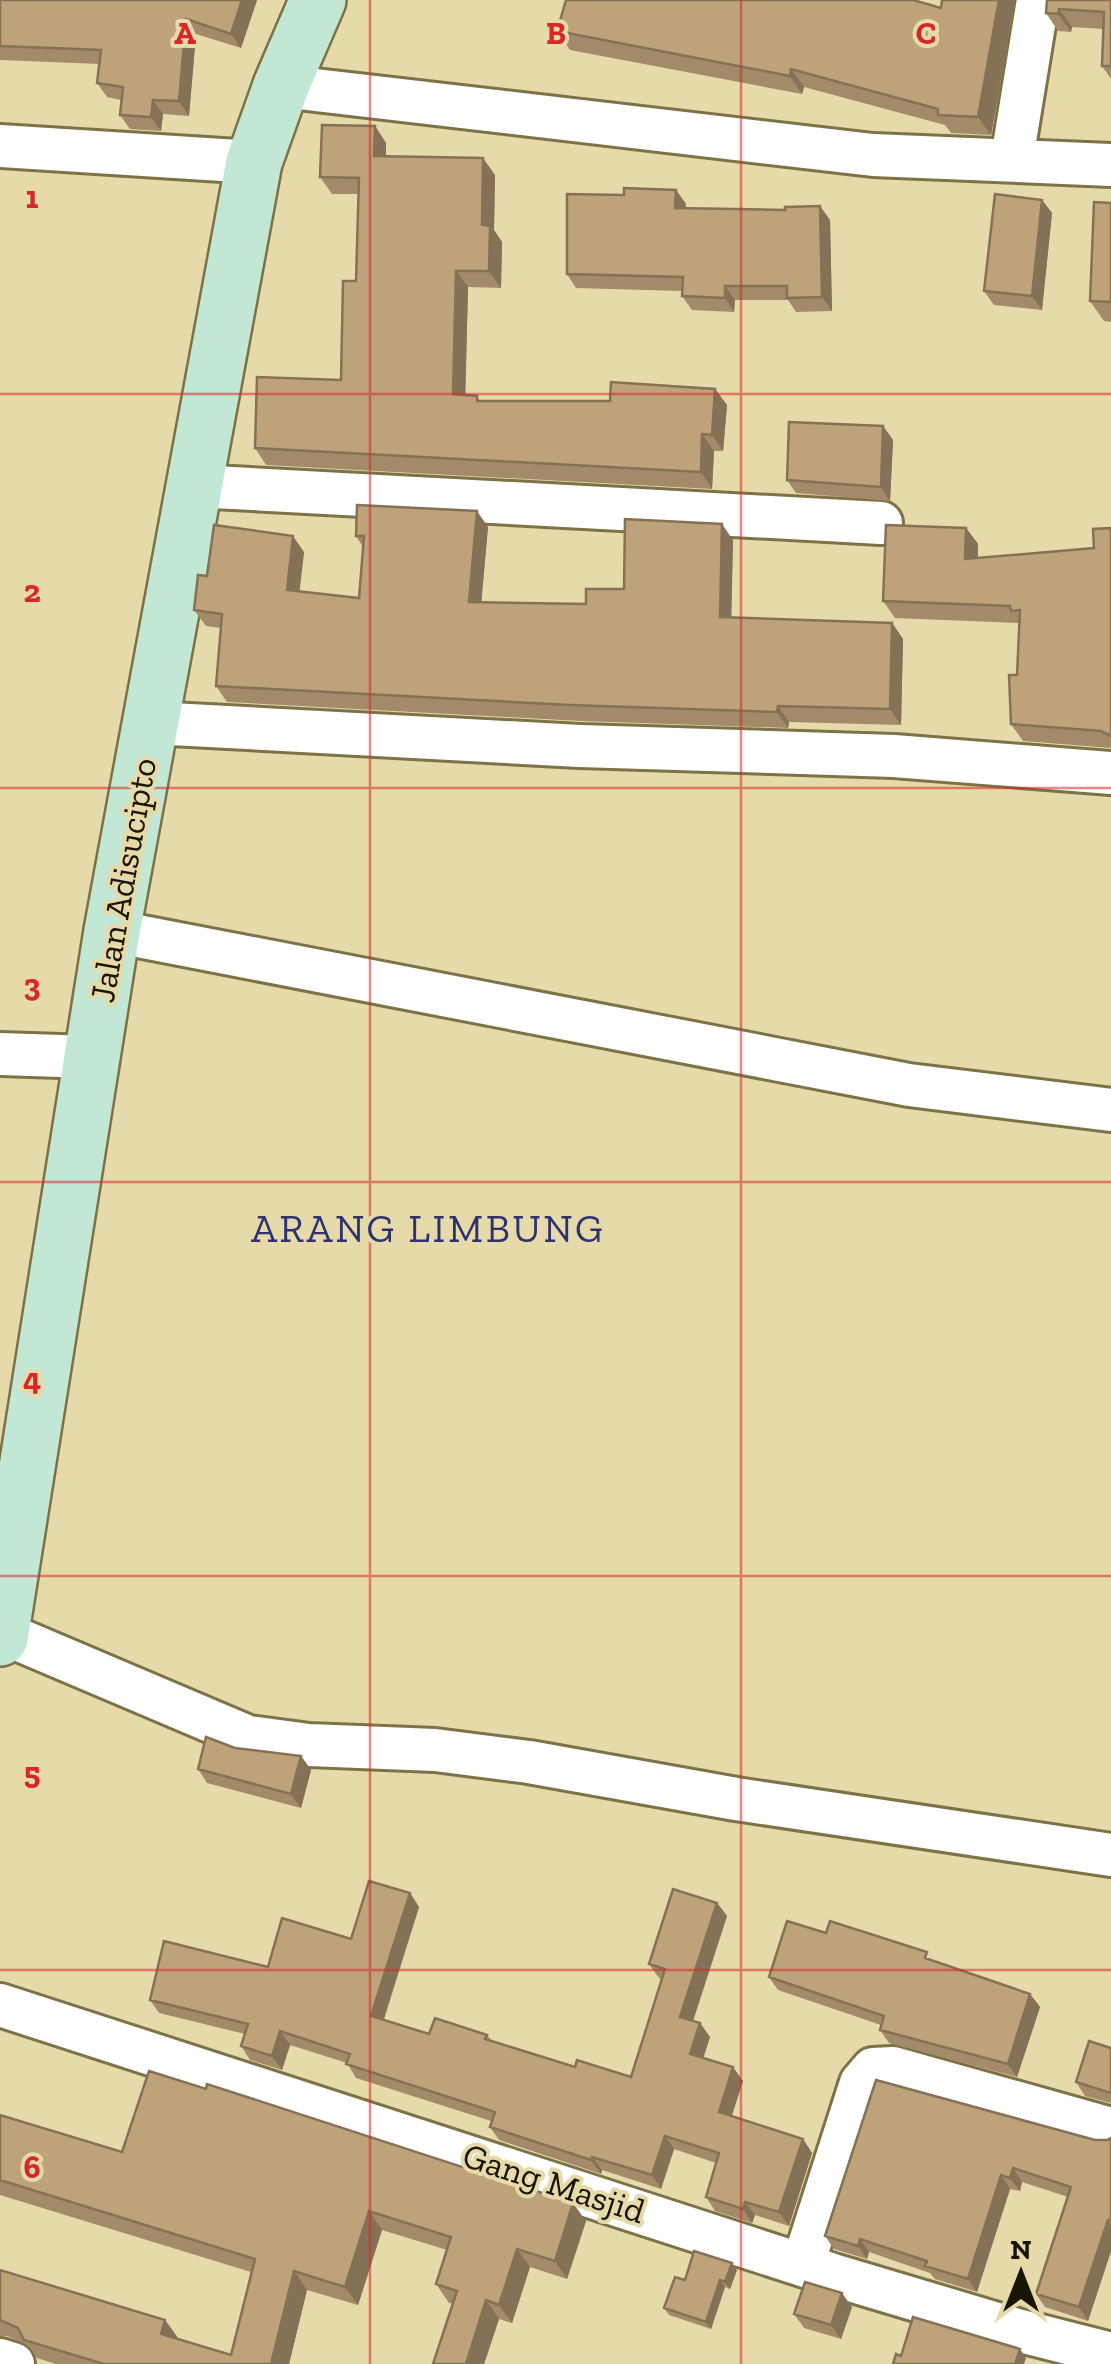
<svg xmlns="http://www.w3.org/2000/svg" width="1111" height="2364" viewBox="0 0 1111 2364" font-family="'Zilla Slab',serif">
  <rect width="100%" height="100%" fill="#e6daab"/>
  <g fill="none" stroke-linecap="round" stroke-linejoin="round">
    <g stroke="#7d7246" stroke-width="48">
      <path id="minor" d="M281,86l592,69 238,10
        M0,146l254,16
        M1012,159l26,-159
        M195,486l686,37
        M152,723l428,23 314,10 217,17
        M112,931l797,154 202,25
        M0,1054l91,3
        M1,1632l247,105 61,8 126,5 94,12 207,37 375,56
        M0,2005l833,270 184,55 94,24
        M803,2264l58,-181 12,-14 20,-1 218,61
        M0,2360l13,4"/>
    </g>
    <g stroke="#7d7246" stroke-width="60">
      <path id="secondary" d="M0,1638l112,-707 142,-769 27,-76 37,-86"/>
    </g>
    <use href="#minor" stroke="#fff" stroke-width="42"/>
    <use href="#secondary" stroke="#c2e7d4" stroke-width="55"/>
  </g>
  <path fill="#a38b69" d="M0,0h257l-16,48 -45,-14 -7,82 -26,-2 -2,17 -31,-2 -10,-14 1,-15 -14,-3 -10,-14 2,-19 -99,-4z
    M942,0h73l-24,135 -40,-2 -6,-8 -141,-38 -2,7 -232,-44 -13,-19 384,-23z
    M1047,0h64v79l-9,-13 1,-37 -31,-2 -1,5 -13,-1 -12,-18z
    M375,126l11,17v13l109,19 -1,55 8,12 -1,46 -33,-1 -3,108 12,1 3,5h130l105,-12 12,16 -4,46h-9l-2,38 -446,-24 -11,-17 86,-68 15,-99 2,-87h-26l-12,-17z
    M676,190l10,14 -1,4 145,12 2,91 -36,1 -8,-12h-53l-1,12 -42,-2 -10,-14v-5l-106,-3 -9,-14 57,-79z
    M1042,200l10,13 -10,97 -48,-5 -10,-14z
    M1111,203v119l-7,-1 -14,-20z
    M883,426l10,14 -3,61 -94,-8 -9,-13z
    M488,527l-7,76 105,1 147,-64 -2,78 161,5 11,16 -2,86 -112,-3 -1,6 -207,-7 -354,-19 -11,-16 5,-58 -15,-2 -12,-16 13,-34 97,-24 -5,39 60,7 4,-51 -7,-11z
    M966,528l12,16v14l116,-10 17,-20v220l-88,-7 -12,-17 6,-49 2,-52 -124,-5 -12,-17z
    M301,1756l10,14 -10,38 -94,-25 -9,-14z
    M410,1893l9,14 -35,113 45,14 58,1 4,5 84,27 56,10 31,-98 -3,-1 -10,-14 68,-61 10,13 -34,105 7,2 10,14 -7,21 40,23 -11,35 71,23 9,14 -23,73 -34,-11 -3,8 -37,-12 -9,-14 10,-34 -42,-14 -13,40 -59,-19 -1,4 -102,-34 -9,-13 1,-6 -135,-43 -9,-15 -57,-18 -8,25 -32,-10 -9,-14 4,-12 -86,-21 -9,-13 118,-33 83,-28z
    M826,1933l107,28 97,33 10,13 -23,70 -128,-34 -9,-13 1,-5 -103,-35 -9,-13z
    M1111,2048v55l-26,-7 -9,-14z
    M0,2115l122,37 464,69 -19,58 -37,-12 -18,56 -13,-4 -15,45h-51l20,-60 -4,-1 -13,-19 11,-34 -65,-20 -24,75 -51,-15 -18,74h-233l-19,-6 -9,-13 -21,-9h-7v-66l165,50 13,18 53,17 20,-83 -251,-77z
    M1111,2138v113l-23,70 -43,-14 -9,-13 32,-97 -46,-15 -2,9 -10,-2 -33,103 -42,-13 -5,-6 -61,-21 -2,7 -33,-10 -9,-13 270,-96h12z
    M737,2270l-7,19 -5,-2 -14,42 -42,-14 -5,-7z
    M852,2307l-11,32 -37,-11 -10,-14z"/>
  <path fill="#857155" d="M242,0h15l-16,48 -10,-14z
    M999,0h16l-24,135 -13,-18z
    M1059,9l13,18 -1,5 -13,-18z
    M186,19l10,15 -7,82 -10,-15z
    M791,69l13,18 -2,7 -12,-18z
    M153,100l10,14 -2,17 -10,-14z
    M375,126l11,17v29l-12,-16z
    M483,158l12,17 -1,55 8,12 -1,46 -12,-17 -7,-46z
    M676,190l10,14 -1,18 -10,-14z
    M1042,200l10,13 -10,97 -10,-14z
    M820,206l10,14 2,91 -10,-14z
    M456,271l12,16 -3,124 -12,-17z
    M725,286l10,14 -1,12 -9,-14z
    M715,389l12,16 -4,46 -11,-16z
    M883,426l10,14 -3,61 -9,-14z
    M702,434l12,17 -2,38 -11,-17z
    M477,511l11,16 -8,91 -11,-16z
    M722,524l11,16 -2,93 -11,-16z
    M966,528l12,16 -1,32 -12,-17z
    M293,536l11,16 -6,53 -11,-15z
    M892,623l11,16 -2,86 -11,-16z
    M778,706l11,16 -1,6 -11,-16z
    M301,1756l10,14 -10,38 -10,-14z
    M410,1893l9,14 -39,122 -9,-13z
    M717,1903l10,13 -37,114 -10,-13z
    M1030,1994l10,13 -23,70 -9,-13z
    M700,2023l10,14 -10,31 -10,-14z
    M280,2031l10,14 -8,25 -10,-14z
    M733,2067l10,14 -15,45 -9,-14z
    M665,2136l9,13 -13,40 -9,-14z
    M803,2139l9,14 -23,73 -10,-14z
    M592,2157l10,13 -1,4 -10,-14z
    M1013,2168l9,14 -2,9 -10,-13z
    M1001,2175l9,14 -33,103 -9,-13z
    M745,2202l10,13 -3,8 -9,-14z
    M573,2203l13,18 -19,58 -12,-18z
    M369,2211l13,19 -24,75 -13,-18z
    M1108,2220l3,5v26l-23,70 -9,-14z
    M860,2239l9,13 -2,7 -9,-13z
    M517,2249l13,18 -18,56 -13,-18z
    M732,2263l5,7 -7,19 -5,-7z
    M294,2271l13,19 -18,74h-18z
    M720,2280l5,7 -14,42 -5,-7z
    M842,2293l10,14 -11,32 -10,-14z
    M486,2300l13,19 -15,45h-18z
    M165,2320l13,18 -17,-4z
    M1020,2349l6,9 -2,6h-9z"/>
  <path fill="#bea27a" stroke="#857155" stroke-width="2.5" d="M0,0h242l-11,34 -45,-15 -7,82 -26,-1 -2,17 -31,-2 3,-28 -26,-4 4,-33 -101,-4z
    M566,0h347l28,8 1,-8h57l-21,117 -40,-2v-6l-147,-40 -1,7 -233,-45z
    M1047,0h64v66h-9l2,-54 -45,-3 -1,5 -12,-1z
    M322,125l53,1 -1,30 109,2 -1,67 8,1 -1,45h-33l-3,123 24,2v5h133l1,-19 104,7 -3,46 -10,-1 -1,38 -446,-24 2,-71 84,3 2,-99h13l3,-103 -39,-1z
    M624,188l52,2 -1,18 110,2v-3l35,-1 2,91 -35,1v-12h-62v12l-43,-2 1,-19 -116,-3v-80l57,1z
    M995,194l47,6 -10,96 -48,-5z
    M1094,202l17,1v99l-21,-1z
    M789,422l94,4 -2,61 -94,-7z
    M357,505l120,6 -8,91 117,2v-15h38l1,-70 97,5 -2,93 172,6 -2,86 -112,-3 -1,6 -207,-7 -354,-19 6,-72 -28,-4 4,-35 9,1 7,-51 79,11 -6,54 72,8 5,-62h-8z
    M886,525l80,3 -1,31 129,-11 -1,-19 18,-1v208l-10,-5 -90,-7 -2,-49h8l3,-65 -9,1 -1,-5 -127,-5z
    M206,1737l29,11 66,8 -10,38 -93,-25z
    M369,1881l41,12 -39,123 58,18 6,-16 52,17 -2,4 90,28 2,-7 54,17 34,-108 -16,-5 24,-75 44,14 -37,114 20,6 -10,31 43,13 -14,45 84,27 -24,73 -34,-10 -2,7 -37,-12 13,-44 -54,-17 -13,39 -60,-18 -1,3 -101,-33 5,-15 -149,-48 4,-10 -70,-23 -8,25 -31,-10 7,-22 -98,-24 14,-59 104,26 14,-49 69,21z
    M787,1921l39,12 4,-12 97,31 -2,6 105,36 -22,70 -128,-34 4,-14 -115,-39z
    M1089,2041l22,7v45l-35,-11z
    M149,2071l57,18 1,-5 366,119 -18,58 -38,-12 -18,56 -13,-5 -20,64h-33l24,-73 -21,-7 15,-47 -82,-26 -24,76 -51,-16 -23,93h-167l-80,-24 -6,-12 -18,-8v-50l165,50 -4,14 70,21 24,-96 -255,-79v-65l122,37z
    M876,2080l219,60h12l4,-2v82h-3l-29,87 -43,-13 35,-107 -58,-19 -3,10 -9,-3 -33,104 -43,-13 2,-5 -67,-22 -2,7 -33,-10z
    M694,2251l38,12 -7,19 -5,-2 -14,42 -42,-14 11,-31 10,3z
    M805,2282l37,11 -11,32 -37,-11z
    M913,2317l107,32 -5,15h-122l3,-10 5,2z"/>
  <path fill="none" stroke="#d62828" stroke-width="2.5" stroke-opacity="0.55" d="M370,0v2364M741,0v2364M0,394h1111M0,788h1111M0,1182h1111M0,1576h1111M0,1970h1111"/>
  <g text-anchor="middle" stroke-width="8" stroke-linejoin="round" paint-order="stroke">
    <g font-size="35" fill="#191504" stroke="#e6daab">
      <text transform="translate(123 880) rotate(-80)" y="12">Jalan Adisucipto</text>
      <text transform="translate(554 2183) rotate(18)" y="12">Gang Masjid</text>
    </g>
    <g font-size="40" letter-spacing="2.5" fill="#2e336e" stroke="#e6daab">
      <text x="428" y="1242">ARANG LIMBUNG</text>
    </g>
  </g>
  <g font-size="32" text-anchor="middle" font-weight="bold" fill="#d62828" stroke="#e6daab" stroke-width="8" stroke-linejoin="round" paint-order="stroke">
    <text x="185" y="44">A</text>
    <text x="556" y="44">B</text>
    <text x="926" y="44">C</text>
    <text x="32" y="208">1</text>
    <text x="32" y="602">2</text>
    <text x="32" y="996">3</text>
    <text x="32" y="1390">4</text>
    <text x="32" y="1784">5</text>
    <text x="32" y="2178">6</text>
  </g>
  <g transform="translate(1021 2274)" stroke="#e6daab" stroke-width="8" paint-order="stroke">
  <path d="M0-8L18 38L0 25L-18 38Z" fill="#191504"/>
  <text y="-15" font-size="28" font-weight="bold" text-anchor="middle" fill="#191504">N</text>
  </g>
</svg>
